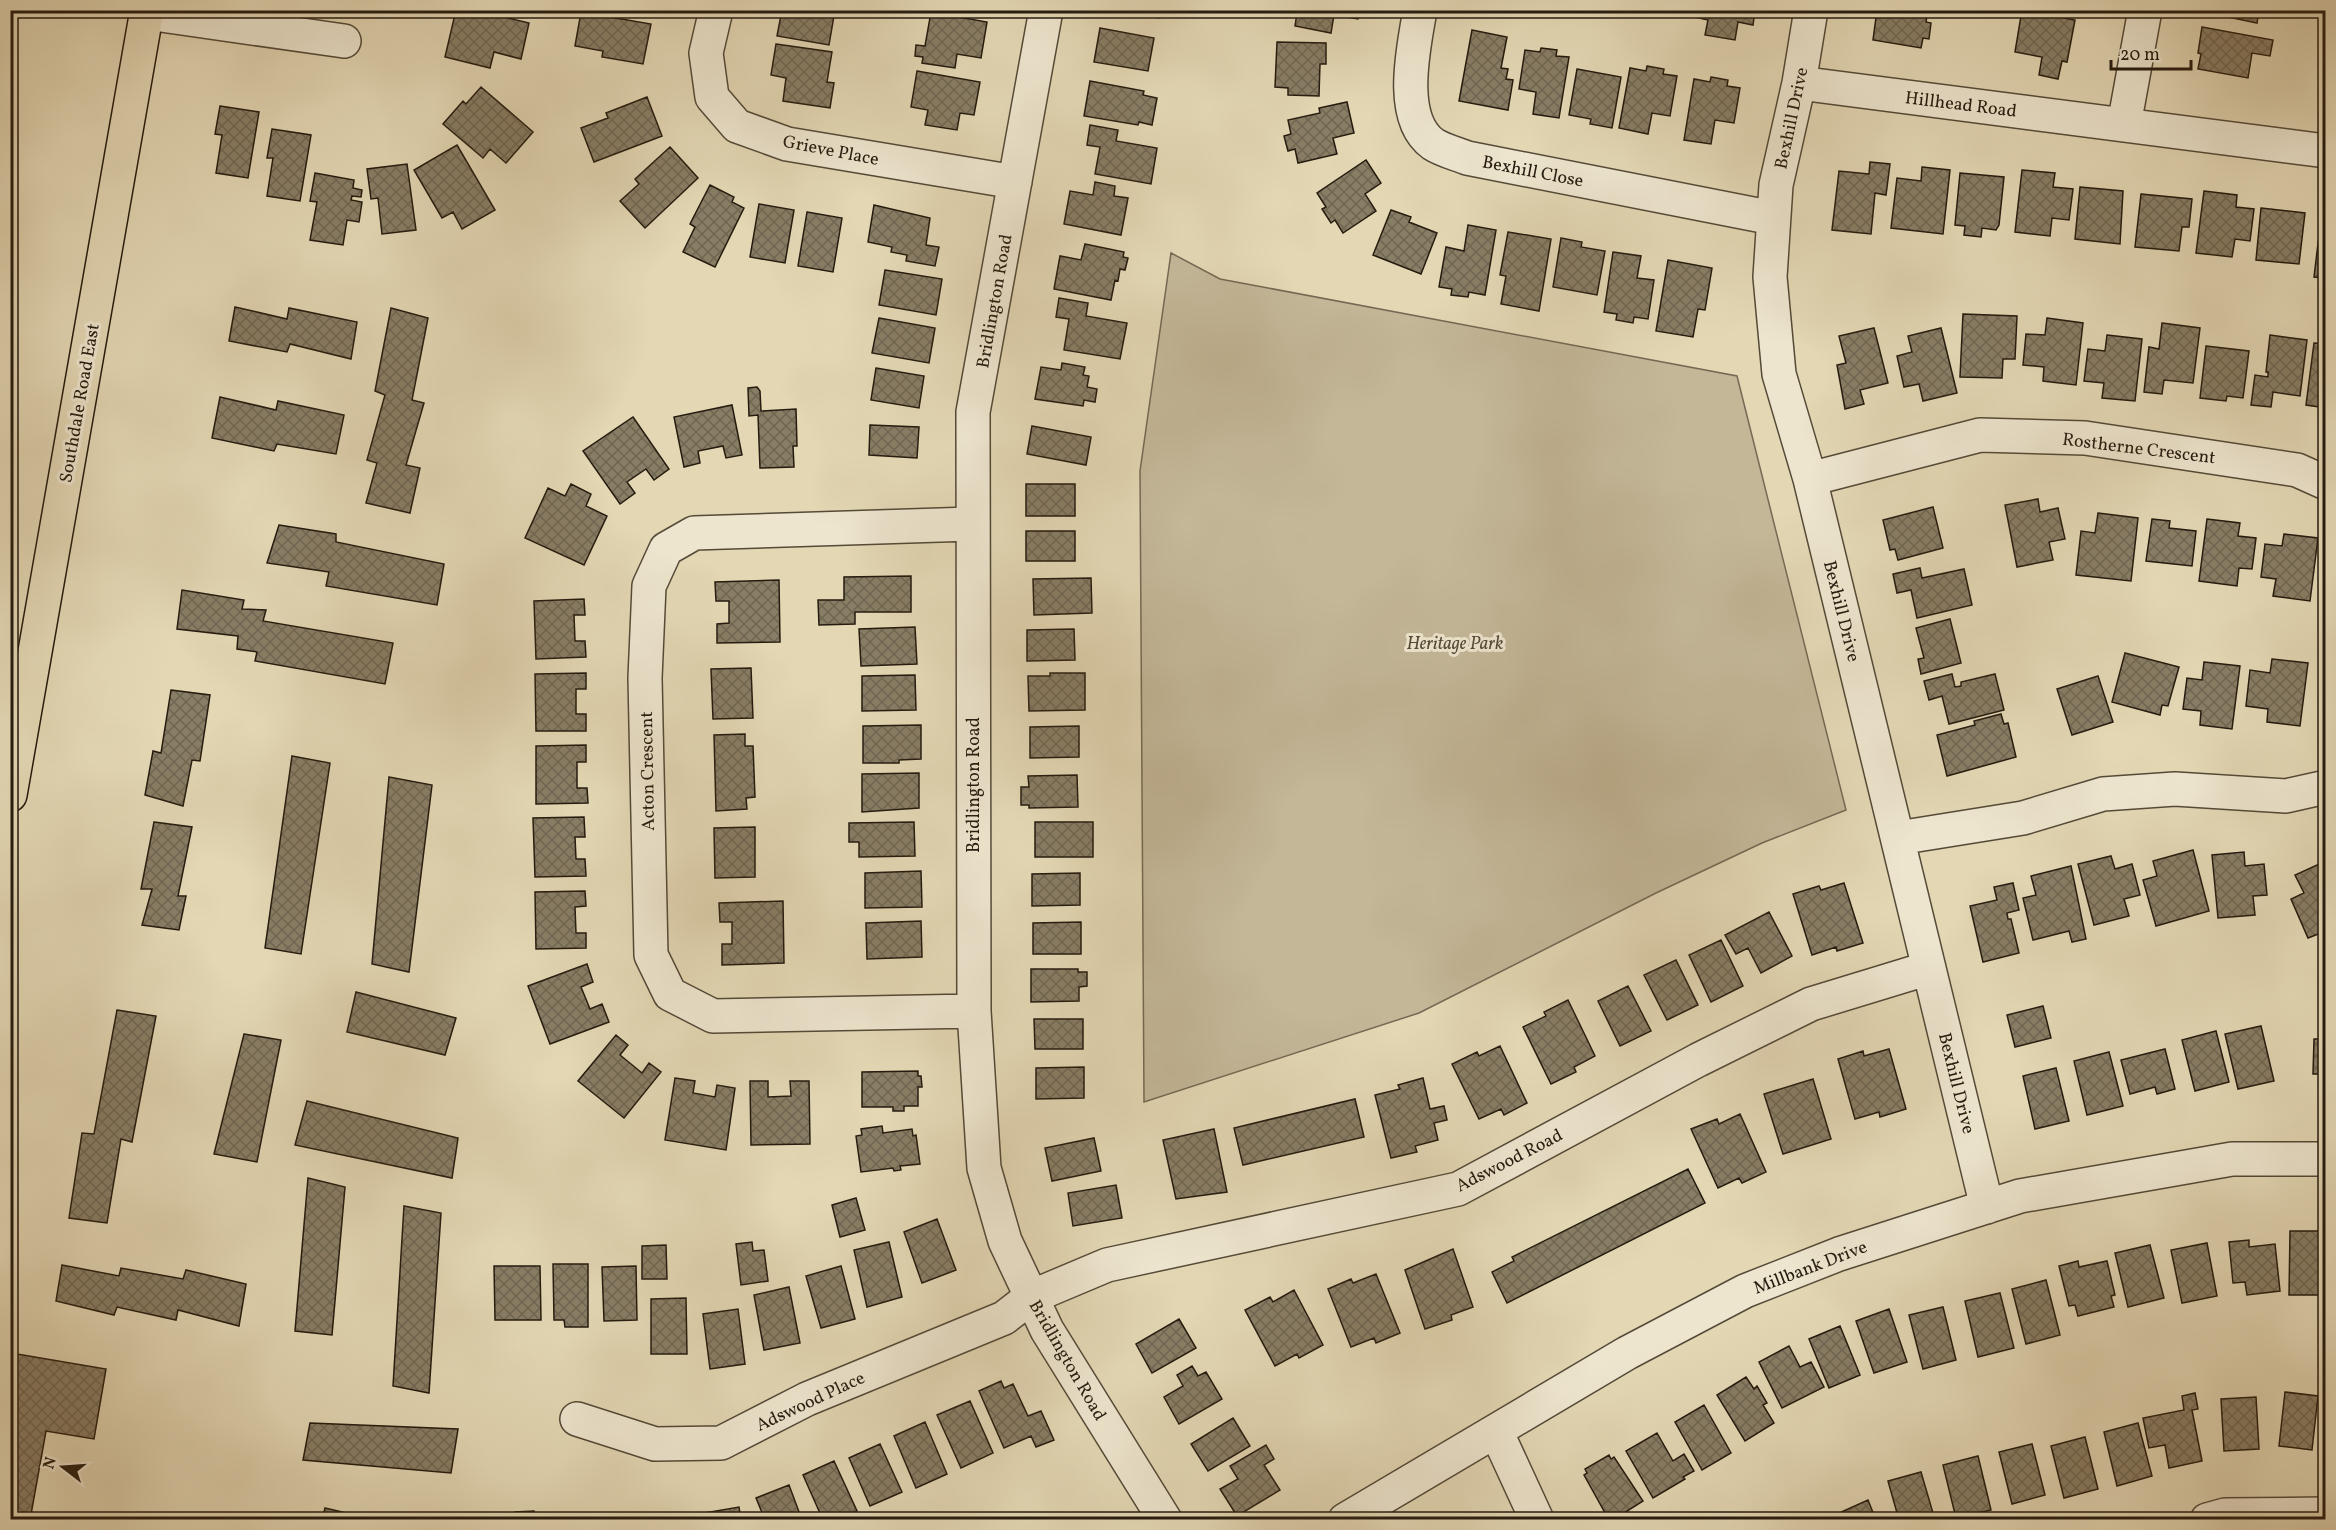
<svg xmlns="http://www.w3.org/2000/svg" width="2336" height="1530" viewBox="0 0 2336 1530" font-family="Vollkorn,serif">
  <defs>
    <pattern id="building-cross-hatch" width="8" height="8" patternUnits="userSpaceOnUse" patternTransform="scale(1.5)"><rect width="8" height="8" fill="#887d65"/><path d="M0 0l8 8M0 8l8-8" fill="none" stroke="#6f6652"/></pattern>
  </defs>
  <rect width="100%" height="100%" fill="#e3d7b4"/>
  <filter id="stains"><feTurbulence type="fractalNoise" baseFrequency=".00333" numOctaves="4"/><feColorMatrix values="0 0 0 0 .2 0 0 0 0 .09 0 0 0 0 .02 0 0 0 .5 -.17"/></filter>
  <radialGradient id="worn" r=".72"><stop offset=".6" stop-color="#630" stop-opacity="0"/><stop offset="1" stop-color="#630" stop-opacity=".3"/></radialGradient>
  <path fill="#c3b798" stroke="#746954" stroke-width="1.5" d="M1171,253l49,26 517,97 109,434 -84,33 -106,50 -237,120 -275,89 -4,-631z"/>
  <path fill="url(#building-cross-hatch)" stroke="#251b0f" stroke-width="1.5" d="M456,10h18l55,13 -8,36 -27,-7 -4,16 -45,-11z
    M782,10h53l-6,35 -52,-9z
    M1114,10h47l-2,8z
    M1292,10h67l-1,9 -24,-4 -3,18 -36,-7 2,-13z
    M1691,10h64l-2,15 -15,-3 -3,18 -30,-5 3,-15 -18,-4z
    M1877,10h51l-2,12 5,1 -2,16 -6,-1 -2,10 -48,-8z
    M2022,10l53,10 -8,42 -5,-1 -4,18 -19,-4 3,-18 -27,-5z
    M2195,10h64l-2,13z
    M581,12l70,12 -8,40 -41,-7 1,-6 -28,-5z
    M931,12l56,10 -6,36 -24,-4 -2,14 -33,-5 1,-6 -8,-1 1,-11 9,1z
    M2202,27l71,13 -3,16 -18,-3 -4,25 -50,-9 3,-15 -3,-1z
    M1100,28l54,10 -6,33 -54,-9z
    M1472,30l35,7 -6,31 7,1 -2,10 7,1 -5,30 -49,-9z
    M1277,42l49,1v21h-6l-1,32 -31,-1v-7l-13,-1z
    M776,44l56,8 -5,30 7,1 -4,25 -47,-7 3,-23 -15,-3z
    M1541,48l16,2 -1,6 13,1 -10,61 -26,-4 3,-22 -17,-3 6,-39 15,2z
    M1647,66l17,3 -1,5 14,2 -7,40 -18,-3 -4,21 -29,-6 11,-60 16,3z
    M1577,69l44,8 -9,51 -22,-4 1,-5 -22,-4z
    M917,71l63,11 -6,33 -14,-2 -3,17 -32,-5 3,-15 -17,-3z
    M1711,77l17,3 -1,6 13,2 -6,35 -19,-3 -4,24 -27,-4 10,-61 16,3z
    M1090,81l54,10 -1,4 14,3 -5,27 -13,-3 -1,3 -54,-9z
    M481,87l52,45 -27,31 -16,-14 -7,9 -40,-34 20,-23 3,3z
    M647,97l15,39 -68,26 -13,-34 27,-10 -2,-5z
    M1347,102l7,31 -21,5 4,16 -39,9 -3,-14 -7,2 -4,-15 7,-2 -3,-14 32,-7 -1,-5z
    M220,106l39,6 -11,66 -32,-5 6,-38 -7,-1z
    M1090,125l28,5 -2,11 41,7 -6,36 -56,-10 5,-27 -13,-2z
    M272,129l39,6 -11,66 -33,-5 6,-38h-6z
    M457,145l38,65 -33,19 -9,-17 -11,6 -28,-48z
    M670,147l28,31 -53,50 -25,-27 19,-17 -4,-5z
    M1366,160l15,23 -16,11 11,17 -33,22 -8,-13 -4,3 -9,-14 4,-2 -9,-14z
    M1870,162l20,2 -4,31 -11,-2 -4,41 -39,-4 7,-59 30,3z
    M407,164l9,66 -34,4 -4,-36 -7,1 -4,-30z
    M1922,167l28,3 -7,64 -52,-6 6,-50 24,3z
    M2022,170l33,3 -2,14 20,2 -4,31 -17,-2 -2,18 -35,-4z
    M315,173l39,7 -1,8 9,2 -1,7 -9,-1 -1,4 11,2 -3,20 -12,-2 -4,25 -33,-5 7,-38 -7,-1z
    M1960,173l44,4 -5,48 -3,5 -14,-2 -1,9 -17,-2 1,-9 -10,-1z
    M1095,182l20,4 -1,10 14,2 -7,37 -57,-11 6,-33 23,4z
    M710,185l24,12 -2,5 12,6 -29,59 -32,-15 12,-25 -5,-3z
    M2080,187l43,4 -3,53 -45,-5z
    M2204,191l33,4 -1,12 18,2 -4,32 -15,-2 -3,18 -36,-4z
    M2141,194l51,5 -3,28h-7l-3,24 -44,-4z
    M759,204l35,6 -9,53 -35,-6z
    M874,205l56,13 -4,27 13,2 -4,19 -29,-5 1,-6 -16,-3 1,-5 -24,-5z
    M2261,208l44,5 -6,51 -43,-4z
    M1391,210l20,7 -2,5 28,11 -16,41 -48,-19z
    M807,212l35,6 -9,54 -35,-6z
    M1468,225l28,5 -11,65 -16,-3 -1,5 -17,-2 1,-6 -13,-2 7,-40 18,4z
    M2320,227l6,1v61h-4l1,-11 -9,-1z
    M1508,232l43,7 -12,72 -38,-7 5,-28 -6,-1z
    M1561,238l21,4 -1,5 24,4 -8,44 -44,-8z
    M1085,244l39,8 -1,5 5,1 -3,12 -5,-1 -2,12 -3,-1 -4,20 -57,-11 6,-33 21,4z
    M1613,252l28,4 -4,22 17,2 -6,39 -14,-2 -1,6 -17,-3 1,-6 -13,-2z
    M1668,260l44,8 -7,42 -7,-1 -5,28 -37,-6z
    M885,270l57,9 -6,36 -57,-10z
    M1059,298l29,5 -2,13 41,7 -7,36 -56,-9 5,-31 -13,-2z
    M235,307l52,12 2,-11 68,14 -6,37 -61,-15 -3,8 -58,-11z
    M391,308l37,10 -16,82 12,3 -18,62 14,3 -10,45 -44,-10 11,-40 -10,-3 18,-65 -10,-4z
    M1963,314l54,2 -2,43h-12l-1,19 -42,-1z
    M879,318l56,10 -6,35 -57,-10z
    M2047,318l36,5 -7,62 -33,-4 1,-14 -21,-2 3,-31 19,1z
    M2162,323l38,5 -7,55 -29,-3 -2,14 -18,-2 5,-45 10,2z
    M1874,328l14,55 -28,7 4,14 -19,5 -8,-44 9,-2 -7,-27z
    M1941,328l16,65 -34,8 -4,-17 -15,3 -7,-31 15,-4 -4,-16z
    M2107,335l35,4 -7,62 -33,-3 2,-15 -20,-2 4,-32 17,2z
    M2270,335l37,5 -7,56 -27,-4 -2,15 -20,-2 4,-30 13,2v-5h-2z
    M2314,343l12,1v64l-20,-3z
    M2206,346l43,5 -6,47 -16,-2 -1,5 -26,-3z
    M1062,363l23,4 -2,8 6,1 -2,11 10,2 -2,13 -11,-2 -1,6 -48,-7 6,-32 20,3z
    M876,368l48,8 -5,32 -48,-8z
    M757,387l3,4 1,20 35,-2 1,37h-4l1,21 -34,1 -2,-53 -9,1 -1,-28z
    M220,397l56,13 2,-9 66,14 -8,39 -59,-10 -3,7 -62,-13z
    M732,405l10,50 -16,3 -3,-12 -25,5 2,12 -16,4 -10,-50z
    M633,417l36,52 -15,11 -8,-11 -19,13 8,11 -15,11 -37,-53z
    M870,425l49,2 -2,31 -48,-3z
    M1032,426l59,11 -5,28 -59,-11z
    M571,484l20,10 -5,12 21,10 -23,49 -59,-27 23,-50 17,8z
    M1026,484h49v32h-49z
    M2038,499l2,13 18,-4 7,31 -16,3 4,18 -36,7 -12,-62z
    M1933,507l10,41 -45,12 -3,-11 -5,1 -7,-30z
    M2098,513l40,5 -7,63 -55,-6 5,-44 14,2z
    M2152,519l18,2 -1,7 27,3 -4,35 -46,-5z
    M2207,519l33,4 -2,13 18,2 -4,31 -13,-1 -2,18 -38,-5z
    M279,525l57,9v8l108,22 -7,41 -111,-19 3,-14 -62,-9z
    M1026,531h49v30h-49z
    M2284,534l34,4 -8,63 -37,-5 3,-17 -15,-2 4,-33 17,2z
    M1920,568l2,10 42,-9 8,36 -55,13 -6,-28 -14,3 -4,-19z
    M911,576v36h-56v12l-36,1 -1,-25h26v-23z
    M1091,578l1,35 -58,2 -1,-36z
    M779,580l1,62 -63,1v-19l12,-1v-22h-13l-1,-19z
    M182,590l62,10 -2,9 24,1 -3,11 130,22 -8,41 -130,-23 2,-9 -20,-3 1,-13 -61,-7z
    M584,599l1,16h-11l1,26h10l1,16 -50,2 -2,-58z
    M1950,619l11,44 -40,11 -3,-15 6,-1 -8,-30z
    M915,627l2,37 -56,2 -2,-37z
    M1074,629l1,31 -48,1v-31z
    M2125,653l54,14 -11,39 -6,-1 -2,10 -48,-13z
    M2272,659l36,4 -8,63 -33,-4 1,-13 -22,-3 4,-36 20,3z
    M2204,662l36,4 -8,63 -32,-4 1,-14 -18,-2 4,-31 15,2z
    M751,668l2,50 -40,1 -2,-50z
    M586,673v16h-10v25h10v17h-50l-1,-57z
    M1050,673h35v37l-56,1 -1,-35h22z
    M1952,674l3,13 6,-1v-4l34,-8 9,36 -55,14 -7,-28 -13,4 -5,-19z
    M915,675l1,35 -54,1v-35z
    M2098,676l15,46 -41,13 -15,-46z
    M171,690l39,5 -10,66 -8,-1 -9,46 -38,-11 8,-44 8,2z
    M2001,714l3,10 4,-1 8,34 -69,19 -10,-41 38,-10 -1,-4z
    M921,725v34l-22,1v3h-36v-37z
    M1079,726v31l-49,1v-31z
    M745,734v12h8l2,51 -9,1 1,11 -31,2 -2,-76z
    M586,745v17h-9v26h10l1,15 -52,1v-58z
    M292,756l38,7 -29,191 -36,-6z
    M919,773v35l-57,4v-38z
    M1077,775l1,32 -49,1v-3h-8v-18h8l-1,-11z
    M389,777l43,8 -23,187 -37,-8z
    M584,817l1,20h-10l1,22h9l1,17 -51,1 -2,-59z
    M154,822l38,5 -14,69h8l-7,34 -37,-5 10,-36h-11z
    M914,822l1,34 -56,1v-15h-10v-19z
    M1035,822h58v35h-58z
    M755,827v50l-40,1 -1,-50z
    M2193,850l16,61 -53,15 -13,-46 14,-4 -4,-15z
    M2244,852l1,14 19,-2 3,31 -14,1 2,19 -37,3 -6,-63z
    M2111,856l4,13 17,-5 8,31 -16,4 5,17 -35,9 -16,-61z
    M2326,861v70l-18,7 -17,-39 13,-6 -9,-18z
    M2071,866l15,73 -14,3 -3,-11 -36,9 -10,-42 13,-3 -5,-19z
    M921,871l1,36 -57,1v-35z
    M1080,873v32l-48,1v-32z
    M1844,883l19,60 -26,8 -1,-4 -24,8 -19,-61 26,-8 2,4z
    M2013,883l6,27 -12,3 1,6h3l8,34 -36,9 -13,-56 27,-6 -3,-13z
    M585,891l1,15 -11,1 1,26h10v15l-50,1 -1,-57z
    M783,901l1,62 -62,2v-21h10v-22h-12l-1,-19z
    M1769,912l23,44 -31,17 -13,-25 -12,6 -11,-19z
    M921,921l1,36 -55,2 -1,-36z
    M1081,922v32h-48v-31z
    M1721,940l22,46 -32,16 -22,-47z
    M1676,960l22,45 -31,15 -23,-45z
    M587,964l6,18 -12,5 9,22 12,-5 7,18 -59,22 -22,-58z
    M1031,969h47v3h9v14l-8,1v14l-48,1z
    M1628,986l23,45 -31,15 -22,-45z
    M356,992l100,26 -11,37 -98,-23z
    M1568,1000l27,56 -21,11 2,5 -25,12 -28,-57 23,-11 -2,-4z
    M2043,1006l8,32 -36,9 -8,-32z
    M117,1010l39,6 -24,126 -11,-3 -14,84 -38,-5 13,-85 12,1z
    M1034,1019h49v30h-48z
    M2261,1026l13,55 -36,8 -13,-55z
    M2216,1031l13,51 -34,9 -13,-51z
    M244,1034l37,6 -24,122 -43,-8z
    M616,1035l12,10 -8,10 22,18 7,-10 12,9 -37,46 -46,-37z
    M2314,1039h12v35h-13z
    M1500,1046l27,57 -23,12 -3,-6 -22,10 -27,-55 25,-12 2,4z
    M1889,1049l17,60 -26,8 -1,-5 -24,7 -17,-60 25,-8 1,5z
    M2165,1049l10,40 -18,5 -2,-7 -25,7 -9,-34z
    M2109,1052l14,54 -36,9 -13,-54z
    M1084,1067v31l-48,1v-31z
    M2056,1068l13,53 -34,8 -12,-53z
    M918,1071v5h3l1,11h-4v19h-14v5h-11v-4h-31v-35z
    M675,1078l20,3 -2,12 22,4 2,-12 18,3 -9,62 -61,-10z
    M1423,1078l7,31 14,-3 3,14 -13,3 4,17 -23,6 2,6 -26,6 -16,-63 25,-6 -2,-4z
    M1813,1079l18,60 -48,15 -19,-60z
    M750,1081h18v16l23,-1 -1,-15h19l1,63 -59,1z
    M1355,1099l9,38 -121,28 -9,-37z
    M307,1101l151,37 -6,40 -157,-33z
    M1740,1114l26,58 -24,11 -3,-5 -21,10 -27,-59 26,-10 2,5z
    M882,1126l1,7 29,-4 1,7 3,-1 4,29 -20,2 1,4 -7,1 -1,-3 -32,4 -5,-36 6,-1 -1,-6z
    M1214,1129l13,63 -51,7 -13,-59z
    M1094,1138l7,33 -49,10 -7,-33z
    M1688,1169l17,34 -198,100 -15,-31 22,-11 -2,-4z
    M308,1178l37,9 -13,148 -37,-4z
    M1116,1185l6,33 -49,8 -5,-33z
    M856,1198l9,32 -25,7 -8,-32z
    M404,1206l37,7 -12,180 -36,-7z
    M937,1219l19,51 -34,13 -18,-51z
    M2290,1231h34l2,64h-37z
    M2249,1240v7l26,-3 5,47 -33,4 -2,-13 -12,1 -4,-41z
    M752,1242l1,9 11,-1 4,31 -27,4 -5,-41z
    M889,1242l13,55 -35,10 -13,-57z
    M2207,1243l10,53 -35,7 -11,-53z
    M666,1245l1,34h-25v-33z
    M2150,1245l14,53 -36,9 -13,-54z
    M1453,1249l20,58 -22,8 1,5 -27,9 -20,-59z
    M2078,1261l1,6 28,-6 8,34 -4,1 3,11 -36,9 -3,-11 -6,1 -10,-40z
    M553,1264h35v63h-23l-1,-7h-10z
    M62,1265l57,11 2,-8 62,11 3,-9 60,14 -7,42 -61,-16 -2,10 -59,-13 -3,8 -58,-14z
    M494,1266h46l1,54h-46z
    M636,1266l1,54 -33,1 -2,-54z
    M841,1266l14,53 -34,9 -15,-52z
    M1376,1274l24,59 -24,10 -2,-5 -23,9 -23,-58 23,-10 2,4z
    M2046,1280l14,55 -34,9 -14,-55z
    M789,1287l11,56 -36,7 -10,-55z
    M1294,1290l29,55 -24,13 -2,-4 -22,12 -30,-56 25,-13 3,5z
    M2000,1293l14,55 -36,9 -13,-56z
    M686,1298l1,56h-36v-55z
    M1943,1307l13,53 -33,9 -14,-54z
    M738,1309l7,55 -35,5 -7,-55z
    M1889,1309l18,53 -33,11 -18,-52z
    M1179,1319l17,29 -44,25 -16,-29z
    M1840,1326l20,49 -31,13 -20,-49z
    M1789,1346l11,21 11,-5 13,25 -42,21 -23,-46z
    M17,1354l89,15 -12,70 -48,-8 -16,89h-20v-130z
    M1192,1366l6,10 8,-4 16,27 -43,25 -15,-27 19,-11 -6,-11z
    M1746,1377l8,12 3,-3 10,17 -4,2 11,18 -29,18 -28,-46z
    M1001,1381l3,7 9,-4 15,32 13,-5 13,29 -18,7 -5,-11 -27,12 -25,-57z
    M2285,1392l33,4 -6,54 -33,-4z
    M2195,1393l3,16 -6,1 10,51 -33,7 -4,-23 -16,3 -6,-30 41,-8 -2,-14z
    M2256,1397l3,52 -35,2 -3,-52z
    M970,1401l23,52 -32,15 -24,-53z
    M1704,1405l27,48 -29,17 -27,-48z
    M1233,1418l17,28 -42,25 -17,-27z
    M925,1422l22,52 -31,14 -22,-52z
    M310,1423l148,6 -7,44 -148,-13z
    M2138,1423l14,53 -35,10 -13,-54z
    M1657,1433l16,28 11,-7 10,17 -11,6 2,2 -32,19 -27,-47z
    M2085,1437l13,52 -34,9 -13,-52z
    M880,1444l22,48 -32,14 -21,-48z
    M2032,1444l13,51 -33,9 -13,-52z
    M1266,1445l8,14 -10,6 16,25 -43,26 -17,-27 18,-10 -8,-13z
    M1609,1455l2,4 3,-2 29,44 -30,19h-4l-25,-45 3,-2 -2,-4z
    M1978,1456l13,54 -35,8 -13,-53z
    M834,1461l23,50 -20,9h-14l-20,-45z
    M1921,1472l14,48h-36l-11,-39z
    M789,1485l13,35h-37l-9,-22z
    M1868,1500l8,20h-37l-2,-6z
    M739,1507l2,13h-35l-2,-7z
    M325,1508l43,10 -46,2z
    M534,1511v9h-31v-4l12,-1v-3z"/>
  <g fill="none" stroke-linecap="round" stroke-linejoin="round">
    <g stroke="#544a38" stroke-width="36">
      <path id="minor" d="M716,10l-10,43 6,44 25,29 50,18 228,38
        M1046,10l-73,402 1,599 10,157 21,73 42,89 118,190
        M1420,10c-6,36 -23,108 13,134 9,6 24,10 34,14l306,60
        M1811,10l-12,73 -23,102 -6,92 9,97 31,105 177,728
        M147,13l197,28
        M1799,83l527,68
        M2124,125l21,-115
        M1810,479l170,-44 105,3 212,32 29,13
        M971,524l-277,9 -28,16 -17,37 -4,92 6,277 19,39 43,22 261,-5
        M1898,838l125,-20 80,-24 72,-5 111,7 40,-9
        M577,1419l78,25 66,-1 86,-44 197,-81 27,-21 76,-32 351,-76 240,-129 113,-56 118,-36
        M1496,1431l41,89
        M1345,1520l282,-167 118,-62 94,-37 181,-58 212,-37h94
        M2207,1520l18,-5 101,-1"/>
    </g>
    <g stroke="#251b0f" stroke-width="36">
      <path id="major" d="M10,795l137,-785"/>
    </g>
    <use href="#minor" stroke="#ede5ce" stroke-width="33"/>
    <use href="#major" stroke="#e3d7b4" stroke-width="33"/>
  </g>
  <g text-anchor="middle" stroke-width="6" stroke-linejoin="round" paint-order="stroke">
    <g font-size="18" fill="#251b0f" stroke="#ede5ce">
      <text transform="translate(1961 104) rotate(7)" y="6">Hillhead Road</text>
      <text transform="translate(1791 118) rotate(-78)" y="6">Bexhill Drive</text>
      <text transform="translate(831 150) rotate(11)" y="6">Grieve Place</text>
      <text transform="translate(1533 171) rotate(11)" y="6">Bexhill Close</text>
      <text transform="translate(994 301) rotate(-80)" y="6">Bridlington Road</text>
      <text transform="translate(79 403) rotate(-80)" y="6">Southdale Road East</text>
      <text transform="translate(2139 448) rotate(7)" y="6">Rostherne Crescent</text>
      <text transform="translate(1842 611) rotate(76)" y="6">Bexhill Drive</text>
      <text transform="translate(647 771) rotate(-91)" y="6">Acton Crescent</text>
      <text transform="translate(973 785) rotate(-90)" y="6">Bridlington Road</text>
      <text transform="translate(1957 1083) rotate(76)" y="6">Bexhill Drive</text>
      <text transform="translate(1509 1160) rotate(-27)" y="6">Adswood Road</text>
      <text transform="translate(1810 1267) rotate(-21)" y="6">Millbank Drive</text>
      <text transform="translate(1068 1360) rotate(60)" y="6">Bridlington Road</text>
      <text transform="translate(810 1401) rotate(-25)" y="6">Adswood Place</text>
    </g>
    <g font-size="18" font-style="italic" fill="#544a38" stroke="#ede5ce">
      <text x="1455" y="649">Heritage Park</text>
    </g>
  </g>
  <rect width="2336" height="1530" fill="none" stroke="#e3d7b4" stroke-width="36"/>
  <rect x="12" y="12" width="2312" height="1506" fill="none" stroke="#251b0f" stroke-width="3"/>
  <rect x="18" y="18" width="2300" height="1494" fill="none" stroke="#251b0f" stroke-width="1.5"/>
  <g transform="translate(63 1467) rotate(287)" stroke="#ede5ce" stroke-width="4.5" paint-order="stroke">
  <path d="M0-4.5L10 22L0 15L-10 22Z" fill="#251b0f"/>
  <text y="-9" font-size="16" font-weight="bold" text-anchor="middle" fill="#251b0f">N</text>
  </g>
  <path d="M2111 60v9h80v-9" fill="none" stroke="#251b0f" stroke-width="3"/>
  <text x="2120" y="60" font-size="18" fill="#251b0f" stroke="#ede5ce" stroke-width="4.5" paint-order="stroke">20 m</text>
  <rect width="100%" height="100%" filter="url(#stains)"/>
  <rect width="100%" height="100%" fill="url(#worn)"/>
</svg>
